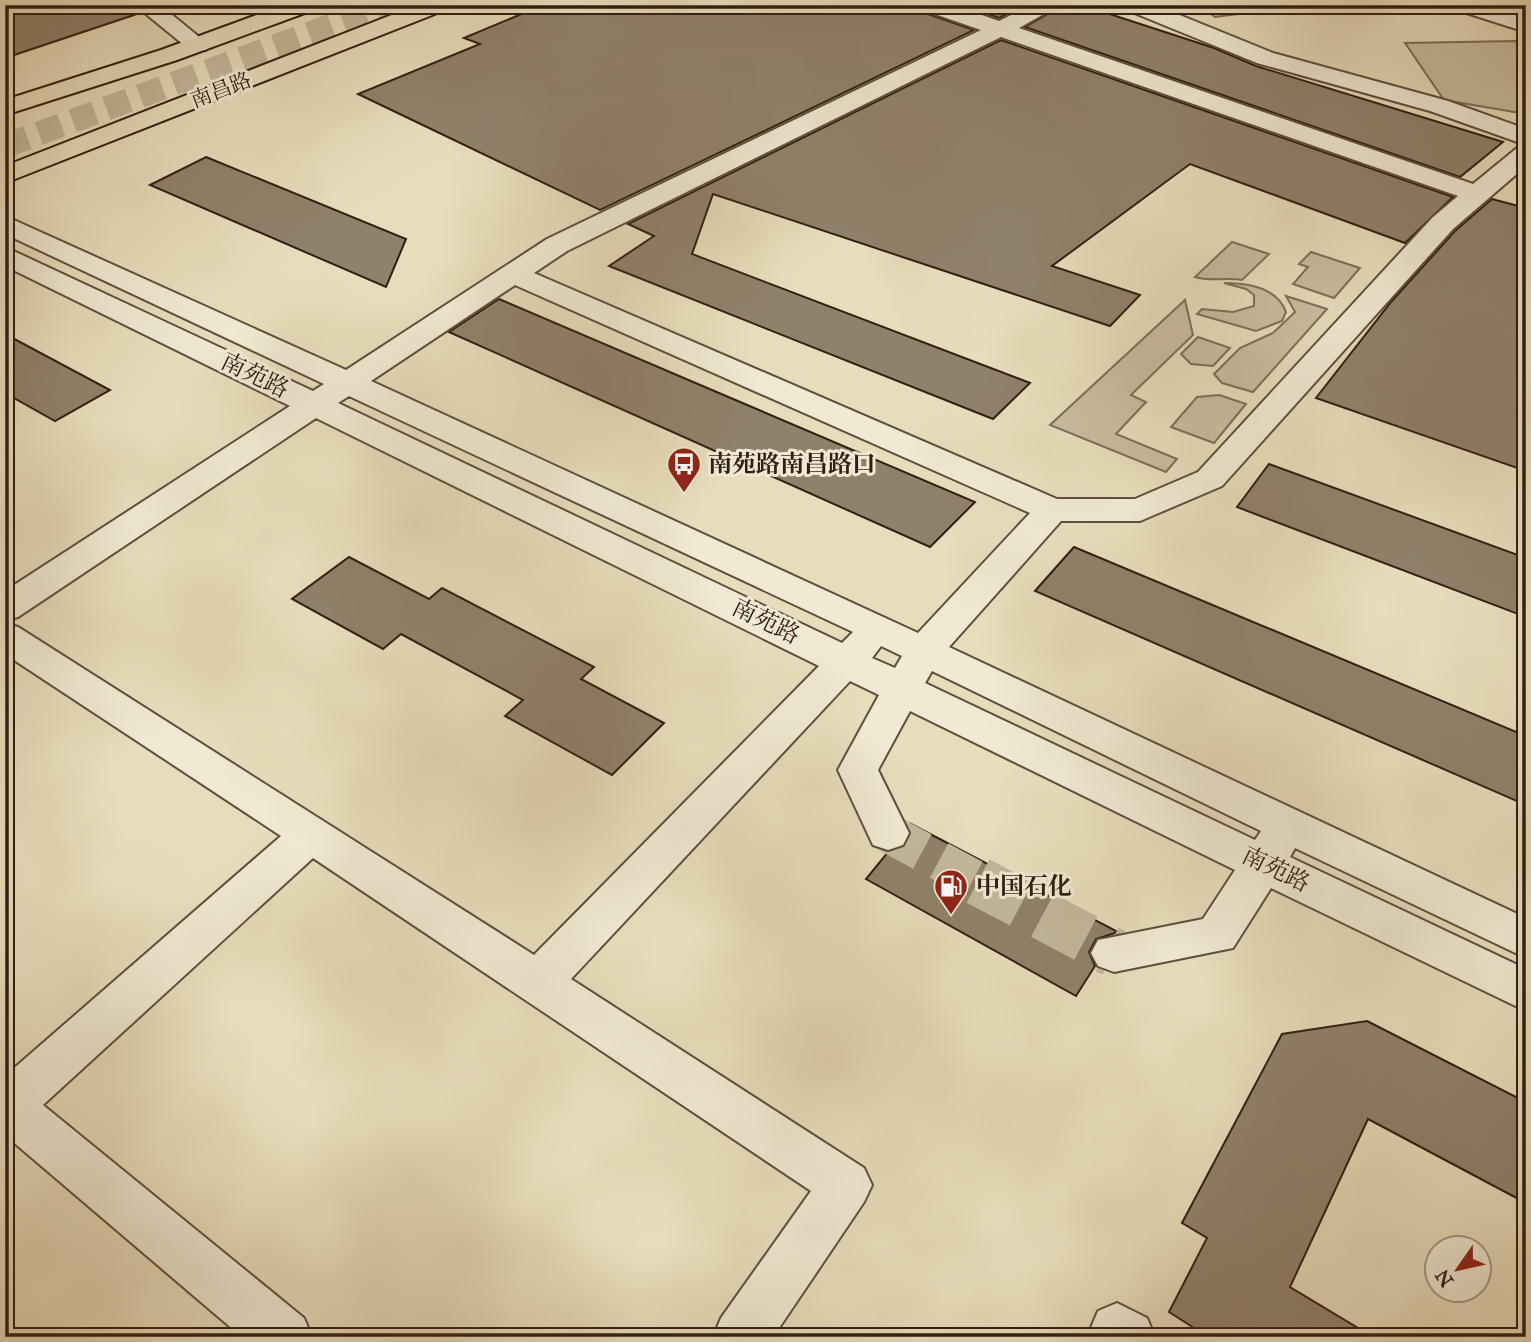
<svg xmlns="http://www.w3.org/2000/svg" width="1531" height="1342" viewBox="0 0 1531 1342" font-family="'IM FELL Great Primer','Noto Serif SC',serif">
  <rect width="100%" height="100%" fill="#e8ddbb"/>
  <filter id="stains"><feTurbulence type="fractalNoise" baseFrequency=".00286" numOctaves="4"/><feColorMatrix values="0 0 0 0 .2 0 0 0 0 .09 0 0 0 0 .02 0 0 0 .5 -.17"/></filter>
  <radialGradient id="worn" r=".72"><stop offset=".6" stop-color="#630" stop-opacity="0"/><stop offset="1" stop-color="#630" stop-opacity=".3"/></radialGradient>
  <path fill="#c9bd9f" stroke="#7d6e5a" stroke-width="2" d="M1199,5h94l1,2 -79,10z
    M1516,41l10,6v67l-82,-14 -39,-57z
    M1232,242l37,12 -27,26c-16,-3 -32,2 -47,-3z
    M1311,252l49,16 -26,30 -41,-14 15,-17 -9,-3z
    M1224,283c23,0 53,4 62,29l-4,9 -26,10 -59,-17 5,-5 31,3 21,-6v-11l-8,-6z
    M1286,296l41,13 -74,83 -31,-9 -8,-9 26,-26 33,-15 22,-21z
    M1185,300l8,35 -62,60 15,7 -30,32 61,25 -11,13 -116,-47z
    M1198,337l32,11 -17,18 -22,-2 -10,-10z
    M1219,395l27,9 -32,39 -43,-16 26,-30z"/>
  <path fill="#90816b" stroke="#311e14" stroke-width="2" d="M5,5h127l8,8 -135,45z
    M543,5h375l4,7 52,18 -374,180 -242,-116 122,-50 -16,-6z
    M962,5h63l-26,13z
    M1063,5h19l132,43 42,18 247,76 -43,35 -435,-150z
    M1001,40l452,157 -48,46 -215,-79 -138,102 88,29 -30,31 -397,-132 -21,60 338,129 -37,36 -384,-153 45,-30 -26,-12z
    M206,157l200,82 -20,48 -236,-102z
    M1492,199l34,9v263l-210,-73 75,-96 64,-71z
    M499,299l227,97 249,106 -45,45 -481,-215z
    M5,334l105,56 -55,31 -50,-28z
    M1269,464l257,94v59l-289,-110z
    M1074,547l452,189v69l-491,-214z
    M349,557l80,42 13,-11 152,79 -13,12 83,44 -52,52 -107,-59 18,-16 -122,-66 -18,15 -91,-50z
    M911,824l207,108 -22,7 -7,13 6,14 -19,30 -210,-117 22,-27 17,-6 6,-12z
    M1367,1021l159,81v101l-158,-84 -78,168 83,50h-165l-39,-25 38,-74 -25,-15 100,-189z"/>
  <g fill="none" stroke-linecap="round" stroke-linejoin="round">
    <path stroke="#c3b79a" stroke-width="39" stroke-dasharray="39 19" stroke-linecap="butt" d="M888,833l93,50"/>
    <path stroke="#c3b79a" stroke-width="49" stroke-dasharray="49 24" stroke-linecap="butt" d="M978,881l136,72"/>
    <path stroke="#c3b79a" stroke-width="24" stroke-dasharray="24 12" stroke-linecap="butt" d="M5,146l382,-141"/>
    <g stroke="#5f4e3e" stroke-width="4">
      <path id="minor" d="M135,5h25l49,40 -3,5h-16z
        M920,5h33l46,16 32,-16h29l-41,23 454,156 44,-36 9,-3 -96,-34 -173,-48 -130,-53 -3,-5h31l118,48 175,48 78,28v37l-73,63 -231,257 -82,35h-79l-112,126 577,271v40l-231,-110 -5,9 236,112v42l-255,-123 -38,60 -119,24 -16,-6 -7,-13 7,-13 105,-21 32,-49 -325,-159 -32,59 31,63 -6,12 -15,5 -15,-5 -35,-75 41,-75 -29,-14 -279,298 293,189 8,17 -8,17 -91,135h-60l8,-19 90,-127 -498,-333 -270,247 261,213 8,19h-70l-237,-202v-59l276,-240 -276,-182v-31l13,4 516,328 285,-289 -503,-248 -298,199 -13,3v-29l285,-185 -285,-140v-19l308,144 11,-7 -319,-150v-18l341,154 201,-131 434,-209 -58,-20zM1001,37l457,159 -25,21 -235,255 -63,27h-78l-523,-226 33,-22zM515,285l515,228 -112,120 -547,-252zM349,396l504,236 -11,11 -504,-240zM881,646l21,10 -7,12 -23,-10zM932,671l329,160 -6,9 -330,-157z
        M1454,5h32l40,14v13l-69,-22z
        M1117,1303l30,15 8,19h-63l-2,-7 8,-19z"/>
    </g>
    <g stroke="#311e14" stroke-width="4">
      <path id="major" d="M284,5h32l-3,5 -136,50 -172,55v-15l156,-50z
        M417,5h31l-3,5 -440,173v-17z"/>
    </g>
    <use href="#minor" fill="#f0e9d3" fill-rule="evenodd"/>
    <use href="#major" fill="#e8ddbb" fill-rule="evenodd"/>
  </g>
  <defs>
    <g id="bus-pin" transform="scale(1.75)"><path d="M0 17L-7.5 6A9.5 9.5 0 1 1 7.5 6Z" fill="#8f2418" stroke="#f0e9d3"/><path d="M-5-6H5V4H4V6H2V4H-2V6H-4V4H-5ZM-3.5-4V0h7V-4ZM-3.5 1.2v1.5H-2V1.2ZM2 1.2v1.5H3.5V1.2Z" fill="#fff"/></g>
    <g id="fuel-pin" transform="scale(1.75)"><path d="M0 17L-7.5 6A9.5 9.5 0 1 1 7.5 6Z" fill="#8f2418" stroke="#f0e9d3"/><path d="M-5.5-6h7V0h2V4h1.3V-2.5L3-4.5l.8-.8L6-3V5H2.5V1h-1V6h-7ZM-4.2-4.7v3.2H.2V-4.7Z" fill="#fff"/></g>
  </defs>
  <g fill-rule="evenodd">
    <use href="#bus-pin" x="684" y="464"/>
    <use href="#fuel-pin" x="951" y="886"/>
  </g>
  <g text-anchor="middle" stroke-width="6" stroke-linejoin="round" paint-order="stroke">
    <g font-size="21" fill="#311e14" stroke="#f0e9d3">
      <text transform="translate(221 90) rotate(-21)" y="7">南昌路</text>
    </g>
    <g font-size="24" fill="#311e14" stroke="#f0e9d3">
      <text transform="translate(255 375) rotate(26)" y="8">南苑路</text>
      <text transform="translate(766 621) rotate(26)" y="8">南苑路</text>
      <text transform="translate(1276 869) rotate(26)" y="8">南苑路</text>
    </g>
    <g font-size="24" font-weight="bold" fill="#311e14" stroke="#f0e9d3" text-anchor="start">
      <text x="708" y="472">南苑路南昌路口</text>
      <text x="976" y="894">中国石化</text>
    </g>
  </g>
  <rect width="1531" height="1342" fill="none" stroke="#e8ddbb" stroke-width="28"/>
  <rect x="7" y="7" width="1517" height="1328" fill="none" stroke="#311e14" stroke-width="3.5"/>
  <rect x="14" y="14" width="1503" height="1314" fill="none" stroke="#311e14" stroke-width="2"/>
  <g transform="translate(1458 1269) rotate(236)"><circle r="33" fill="#f0e9d3" stroke="#a49887" stroke-width="2"/>
  <path d="M0-5L12 26L0 18L-12 26Z" fill="#8f2418"/>
  <text y="-10" font-size="19" font-weight="bold" text-anchor="middle" fill="#311e14">N</text>
  </g>
  <rect width="100%" height="100%" filter="url(#stains)"/>
  <rect width="100%" height="100%" fill="url(#worn)"/>
</svg>
